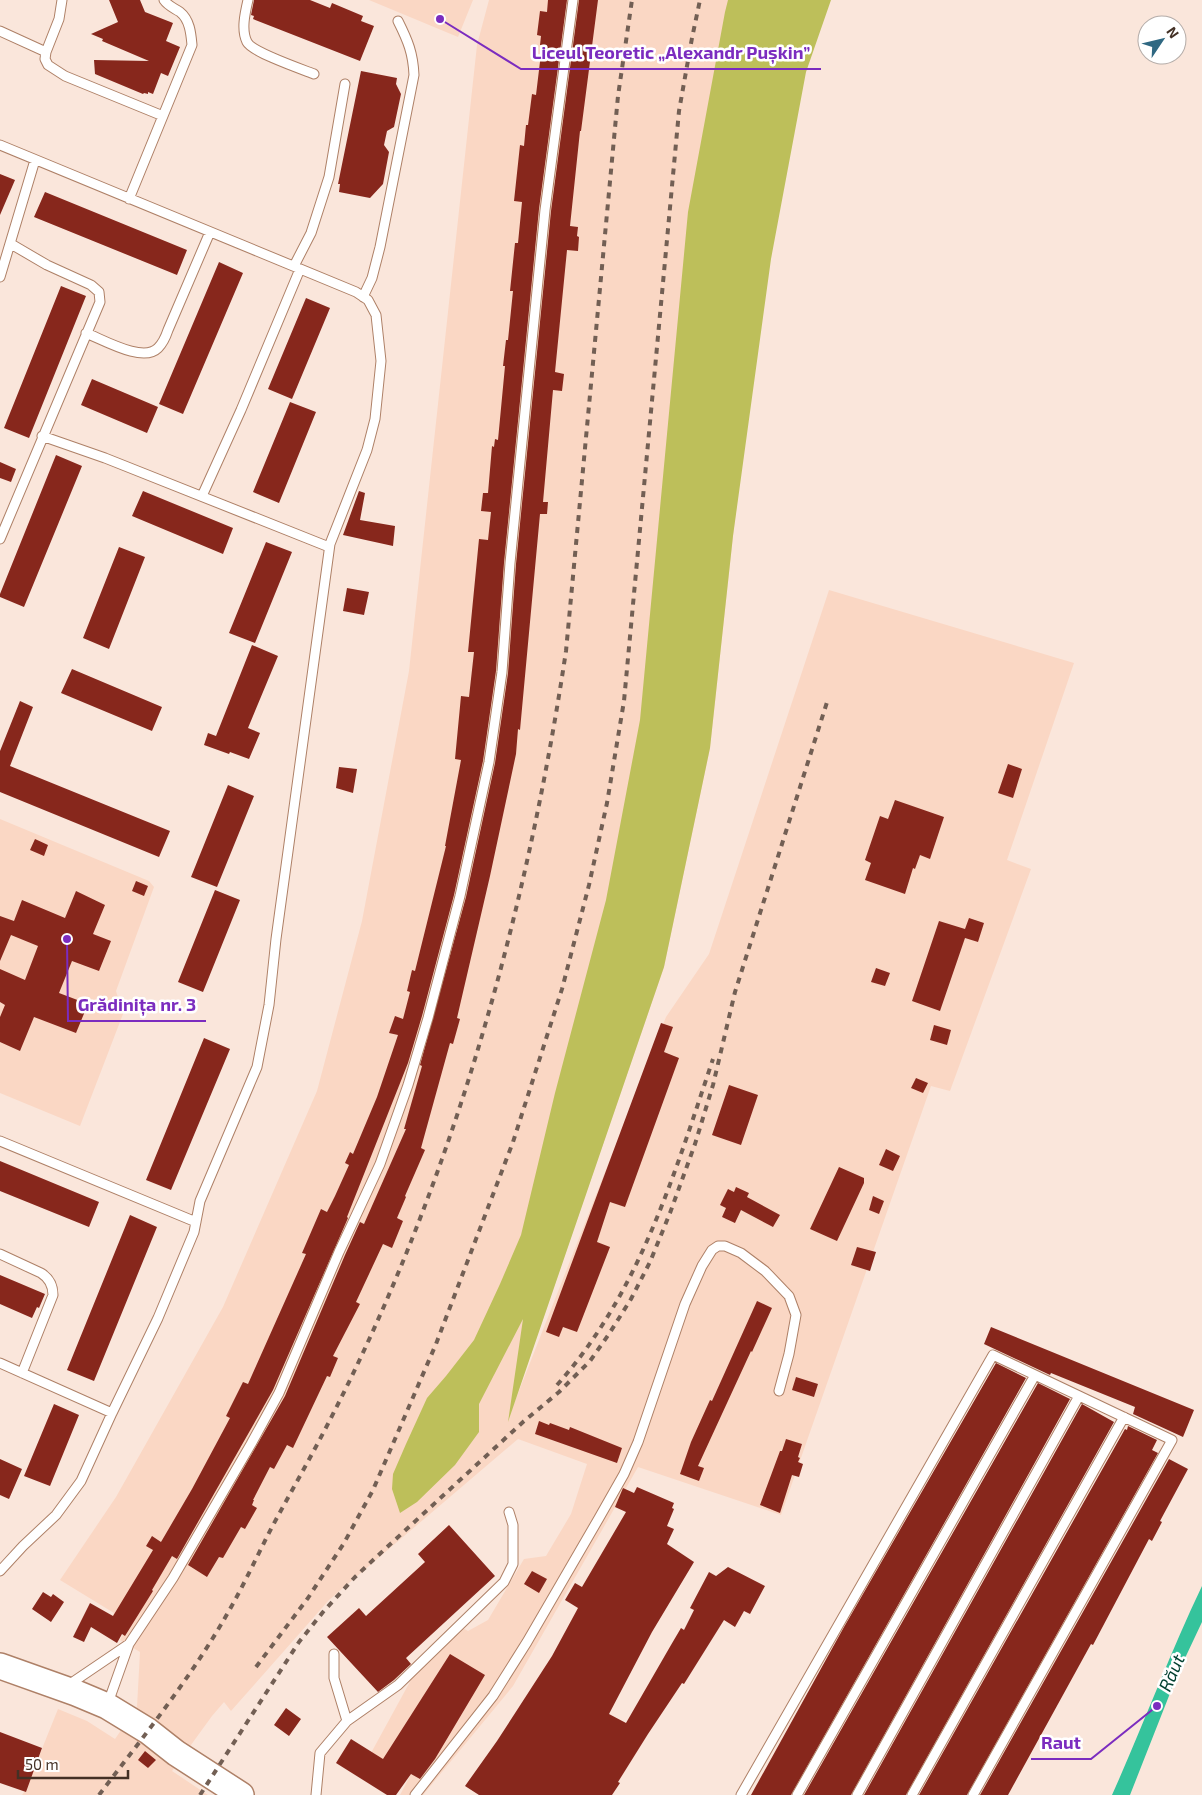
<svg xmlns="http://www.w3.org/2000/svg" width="1202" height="1795" viewBox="0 0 1202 1795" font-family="'Exo 2',sans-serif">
  <rect width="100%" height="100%" fill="#fae6db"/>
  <path fill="#fad7c4" d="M369,0h104l-15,37z
    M489,0h339l-28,90 -29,133 -38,313 -23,212 -46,219 -151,439 153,-389 43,-63 120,-364 245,73 -67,197 24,9 -81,222 -19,-5 -150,429 -143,-48 -125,219 -90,109h-23l10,-19 -39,-23 58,-106 25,-24 14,8 20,-11 36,-61 22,-3 25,-42 16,-50 -69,-25 -189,161 -98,111 -7,-9 -12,14 -40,55 36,24h-186l3,-4 33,-82 29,12 28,18 22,-32 3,-55 -20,-12 4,-8 -15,-10 5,-9 -54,-33 56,-83 107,-190 94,-216 45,-170 47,-250 68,-626z
    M0,819l149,62 5,6 -38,104 7,23 -43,112 -80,-33z"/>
  <path fill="#bdbf5a" d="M728,0h103l-25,72 -35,187 -38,277 -23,212 -46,219 -156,455 15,-103 -44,85v28l-24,33 -38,37 -17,11 -8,-24 1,-15 13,-30 21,-46 19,-22 28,-36 26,-56 21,-49 34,-142 51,-193 34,-180 48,-508 37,-200z"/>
  <path fill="#35c39c" d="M1202,1586v36l-24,51 -48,122h-18c31,-69 57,-140 90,-209z"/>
  <path fill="#87271c" d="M109,0h31l5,12 28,11 -7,18 14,6 -12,29 -7,-3 -8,21 -5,-2v2l-4,-1 -1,1 -48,-20 -1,-14 55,1 -47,-20 1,-2 -12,-5 27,-12z
    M254,0h56l20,8 2,-5 31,13 -2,5 13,5 -14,35 -107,-42 1,-3 -3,-1z
    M548,0h19l-28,209 -35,354 -8,108 -13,90 -29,134 -32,121 -14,47 -61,154 1,1 -75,172 -96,169 -5,-3 -20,34 1,1 -28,45 -3,-2 -5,9 -26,-16 -7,15 -11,-5 17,-34 23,13 40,-66 -7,-4 6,-10 9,6 31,-53 38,-71 -4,-2 17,-34 5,2 58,-130 -4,-1 19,-44 6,3 8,-16 14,-31 -4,-2 5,-11 3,2 24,-57 21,-62 -9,-2 6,-17 8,3 7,-27 -3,-1 5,-21 3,1 31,-125h-1l16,-86 -6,-1 6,-63 8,1 5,-45h-6l11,-113 9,1 3,-28 -10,-1 2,-18h5l4,-47 2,1 1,-8 3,1 7,-74h-2l3,-26h2l5,-49h-3l5,-48h3l4,-41 -8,-1 6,-56 4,1 2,-21h2l4,-31 4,1 6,-50h-2l1,-9 -4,-1 3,-24 7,1z
    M579,0h19l-17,131h-1l-10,95 8,1 -1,9 2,1 -1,14 -11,-1 -12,122 9,2 -2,17 -9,-1 -10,112h5l-1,12h-7l-20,216 -2,-1 -2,25 -26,122 -33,142 3,1 -7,25 -3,-1 -29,105 4,2 -20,46 1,1 -9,21 6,3 -11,27 -9,-4 -27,58 4,2 -27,52 5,2 -8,19 -3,-1 -34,72 -6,-3 -13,24 -4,-2 -17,33h1l-2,5 5,3 -12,21 -4,-2 -18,31 -4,-1 -12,20 -19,-12 97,-169 60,-141 15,-33 4,2 42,-95h-2l18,-63 -2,-1 46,-168 29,-134 13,-90 8,-109 35,-353z
    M361,71l36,7 -1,6 5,10 -7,33 -7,4 -3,14 5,7 -6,32 -13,14 -31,-6 1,-8h-2z
    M0,174l15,6 -15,35z
    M45,192l142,58 -10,25 -143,-58z
    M219,262l24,11 -60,141 -24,-10z
    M61,286l25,10 -57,142 -25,-10z
    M306,298l24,10 -38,91 -24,-10z
    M92,379l66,28 -11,26 -66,-28z
    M290,402l26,10 -37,91 -26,-11z
    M56,455l26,11 -58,141 -24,-10v-3z
    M0,462l16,7 -5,13 -11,-4z
    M143,491l90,37 -10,26 -91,-38z
    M359,491l6,2 -5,27 35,6 -2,20 -50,-11z
    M266,542l26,10 -37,91 -26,-10z
    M119,547l26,10 -36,92 -26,-11z
    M347,588l22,4 -5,23 -21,-4z
    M252,645l26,11 -30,72 12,5 -11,26 -19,-7 -1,2 -25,-9 4,-12 8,3z
    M72,669l90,38 -10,24 -91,-38z
    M20,701l13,6 -23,59 160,65 -11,26 -159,-65v-41z
    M1008,764l14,5 -9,29 -15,-5z
    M339,767l18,2 -4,24 -17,-5z
    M228,785l26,11 -37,91 -26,-10z
    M895,800l49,17 -14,42 -10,-4 -5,14 -2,-1 -8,26 -40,-14 6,-17 -6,-3 15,-44 8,3z
    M35,839l13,6 -4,11 -14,-6z
    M136,881l12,5 -4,10 -12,-5z
    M215,890l25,10 -37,92 -25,-10z
    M76,891l29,14 -12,29 18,7 -12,30 -27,-10 -13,32 29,11 -12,29 -42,-16 -14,34 -20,-9v-25l5,-12 -5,-3v-33l25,11 13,-34 -27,-11 -11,26v-45l14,5 8,-21 43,18z
    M969,918l15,5 -6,19 -13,-4 -25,73 -28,-10 27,-80 26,8z
    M876,968l14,5 -5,13 -14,-4z
    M661,1023l12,4 -9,25 15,6 -54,149 -15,-5 -13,40 13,5 -33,85 -14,-5 -4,10 -13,-5z
    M934,1025l17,5 -4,15 -17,-5z
    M204,1038l26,11 -59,141 -25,-10z
    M916,1078l12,5 -5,10 -12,-5z
    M729,1085l29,10 -17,50 -29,-10z
    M886,1149l14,7 -7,15 -14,-6z
    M0,1161l99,41 -10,25 -89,-36z
    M839,1167l25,11v5l-27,58 -27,-12z
    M736,1187l13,6 -2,4 33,18 -7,12 -32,-17 -6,13 -13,-6 4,-9 -6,-3 8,-16 6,3z
    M873,1196l11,5 -5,13 -10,-4z
    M130,1215l27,12 -63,154 -27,-11z
    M857,1247l19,5 -6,19 -19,-6z
    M0,1275l45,19 -6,14 -2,-1 -5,11 -32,-14z
    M757,1301l15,7 -20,44 -1,-1 -53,115 6,2 -5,13 -19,-7 11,-32 19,-42 2,1z
    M991,1327l203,83 -11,27 -50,-23 2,-7 -84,-34 -1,2 -66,-31z
    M996,1363l30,15 -235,417h-40l93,-168z
    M796,1377l22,7 -4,13 -22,-7z
    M1038,1383l32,16 -219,396h-47z
    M54,1404l25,11 -29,71 -26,-10z
    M1082,1404l32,18 -208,373h-42z
    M539,1421l10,4 1,-2 19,7 1,-3 52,21 -5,15 -82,-29z
    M1128,1426l29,14 -5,10 6,3 -191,342h-48l206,-366 2,1z
    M786,1439l16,5 -4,13 2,1 -2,4 5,2 -4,13 -7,-2 -12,38 -20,-8 20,-54h2z
    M0,1459l22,10 -13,30 -9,-4z
    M1169,1459l19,10 -28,52 2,1 -10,19 -3,-2 -56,106 -2,-1 -83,151h-28z
    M637,1487l37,16 -2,5 2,1 -7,17 7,3 -7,15 27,18 -42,70 -43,82 17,9 45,-78 10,-17 3,2 10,-20 -4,-2 19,-36 7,4 12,-9 37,19 -15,28 -6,-3 -9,16 -11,-7 -40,64 -2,-1 -34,51 -30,48 2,1 -8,12h-133l-14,-9 32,-45 55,-85 26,-48 -13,-8 10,-17 7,4 44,-75 -11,-5 8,-19 11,5z
    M449,1525l46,51 -89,82 5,6 -17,16 -16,12 -51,-55 32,-29 7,8 59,-54 -7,-8z
    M532,1571l15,8 -8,14 -15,-9z
    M43,1592l8,5 2,-3 11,8 -13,20 -19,-13z
    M450,1654l35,21 -50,84 -15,20 -9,-5 -15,21h-9l-51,-32 15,-24 32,20z
    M286,1708l15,11 -12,17 -15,-11z
    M0,1732l42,16 -16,44 -26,-9z
    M145,1751l11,9 -8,8 -10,-8z"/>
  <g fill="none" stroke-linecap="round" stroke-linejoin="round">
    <g stroke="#ae8067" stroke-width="11">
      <path id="lane" d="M62,0l-3,19 -13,33 -1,7 3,6 17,11 98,40
        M248,0c-3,13 -7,30 -1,42 5,10 54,27 67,32
        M0,31l46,21
        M0,145l356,147 12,8 8,15 5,46 -6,58 -8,31 -37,94 -54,395 -7,66 -12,62 -57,134 -6,31 -36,86 -46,95 -31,68 -25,34 -33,31 -23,25
        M129,199l63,-154c-1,-11 -2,-25 -12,-33 -6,-4 -12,-6 -16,-12
        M294,266l17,-33 18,-56 16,-93
        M0,277l35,-117
        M363,297l9,-19 8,-31 34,-172c-1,-22 -6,-34 -16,-54
        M86,333c18,7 57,30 72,15 5,-5 8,-12 10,-18l42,-98
        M42,436l63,22 224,89
        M202,496l39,-86 59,-141
        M0,539l100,-237 -1,-10 -8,-7 -44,-20 -36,-21
        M0,1141l196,81
        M0,1254l41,19c8,5 12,12 12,22l-31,78
        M0,1363l112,50
        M334,1654v24l13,43
        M67,1686l62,-42
        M108,1703l21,-59 44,-66 78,-134 28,-51 60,-141 41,-88 28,-79 20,-67 32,-122 29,-134 13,-90 8,-109 35,-353 28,-210
        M316,1795l4,-42 27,-32 51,-36 106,-103 9,-18v-39l-4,-13
        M415,1795l78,-99 34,-54 72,-124 25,-44 14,-32 47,-138 17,-38 10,-16 6,-4h7l16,7 24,18 24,25 7,19 -7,39 -10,37
        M741,1795l252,-440 179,85 -199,355
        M797,1795l238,-420
        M857,1795l222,-399
        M912,1795l212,-378"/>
    </g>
    <g stroke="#ae8067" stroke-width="28">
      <path id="secondary" d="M0,1666l76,27 31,13 41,25 28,22 65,42"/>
    </g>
    <use href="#lane" stroke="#fff" stroke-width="9"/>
    <use href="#secondary" stroke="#fff" stroke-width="25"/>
    <path stroke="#725f54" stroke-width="4" stroke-dasharray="6 6" stroke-linecap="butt" d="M557,1385c83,-93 117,-210 156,-326
      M256,1667l52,-69 36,-55 29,-53 63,-146 77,-202 49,-153 27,-104 18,-82 17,-102 55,-590 13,-73 8,-38
      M99,1795c44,-58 91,-116 127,-179 17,-29 31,-60 46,-89 21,-39 43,-77 63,-117 28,-55 54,-113 77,-171 75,-189 124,-388 154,-588l52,-555 14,-96
      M200,1795l99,-153 24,-30 32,-35 30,-28 138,-127 36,-30 31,-31 19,-27 22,-35 19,-37 20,-49 25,-69 18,-59 22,-93 93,-293"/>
  </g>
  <g text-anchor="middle" stroke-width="5" stroke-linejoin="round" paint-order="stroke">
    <g font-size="18" font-style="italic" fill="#034131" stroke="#fff">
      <text transform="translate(1172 1673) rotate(-66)" y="6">Răut</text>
    </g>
  </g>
  <path fill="none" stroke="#7b2cbf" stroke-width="2" d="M440 19L521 69H821M67 939L68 1021H206M1157 1706L1091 1759H1031"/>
  <g fill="#7b2cbf" stroke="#fff" stroke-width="2">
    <circle cx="440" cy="19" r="5"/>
    <circle cx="67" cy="939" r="5"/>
    <circle cx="1157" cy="1706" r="5"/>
  </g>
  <g font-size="18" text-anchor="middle" font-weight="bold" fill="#7b2cbf" stroke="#fff" stroke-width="5" stroke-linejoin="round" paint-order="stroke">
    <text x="671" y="59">Liceul Teoretic „Alexandr Pușkin”</text>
    <text x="137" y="1011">Grădinița nr. 3</text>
    <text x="1061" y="1749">Raut</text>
  </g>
  <g transform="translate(1162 40) rotate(55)"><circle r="24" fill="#ffffff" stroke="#b4aca8"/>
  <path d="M0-4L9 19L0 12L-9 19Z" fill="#2f6882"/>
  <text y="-8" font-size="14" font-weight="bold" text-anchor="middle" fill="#433025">N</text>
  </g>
  <path d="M18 1770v8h110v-8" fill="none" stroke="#433025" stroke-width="2.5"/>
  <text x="25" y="1770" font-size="15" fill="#433025" stroke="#ffffff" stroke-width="4" paint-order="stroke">50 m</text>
</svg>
